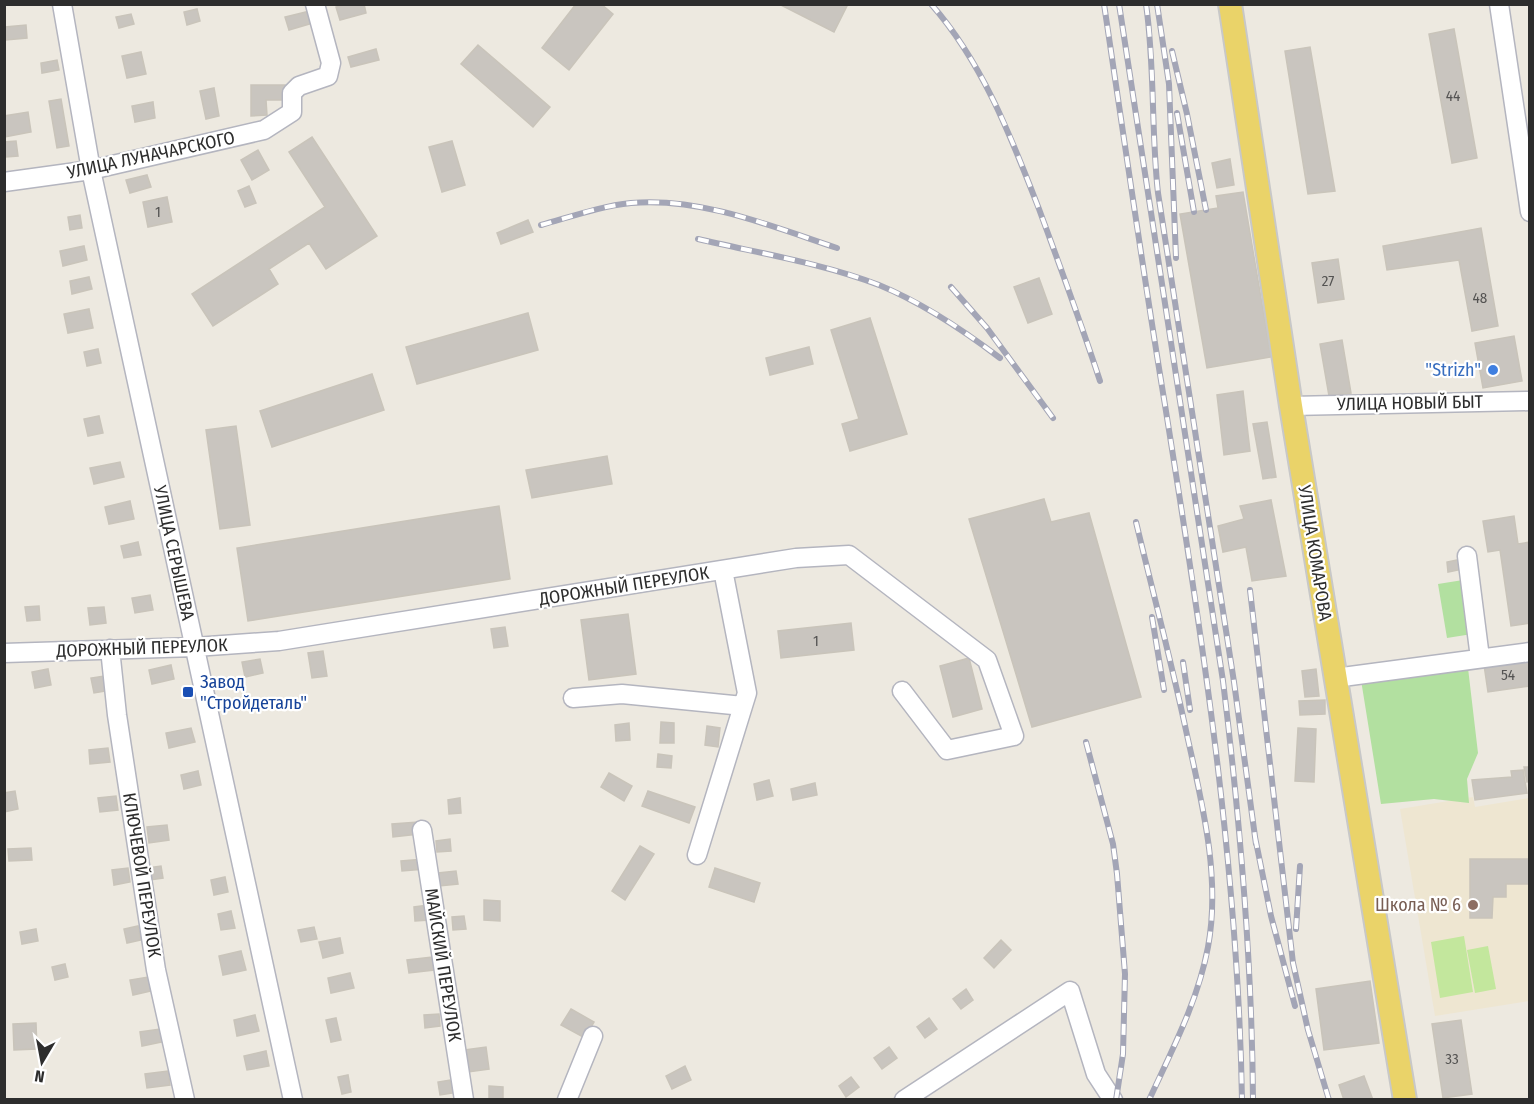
<svg xmlns="http://www.w3.org/2000/svg" width="1534" height="1104" viewBox="0 0 1534 1104" font-family="'Fira Sans Condensed',sans-serif">
  <rect width="100%" height="100%" fill="#ede9e0"/>
  <path fill="#eee6d1" d="M1473,797l2,10 54,-9v203l-94,15 -35,-207z"/>
  <path fill="#b2e0a0" d="M1463,580l9,54 -25,4 -9,-54z
    M1468,668l10,85 -11,26 2,24 -35,-4 -53,5 -20,-124z"/>
  <path fill="#c3e79d" d="M1464,936l9,56 -33,6 -9,-56z
    M1488,946l8,43 -21,4 -8,-43z"/>
  <path fill="#c9c5bf" stroke="#c9c4ba" stroke-width="1.5" d="M347,4h17l2,9 -26,7 -4,-13z
    M576,4h25l12,10 -44,56 -27,-22z
    M779,4h69l-14,28z
    M197,9l3,12 -13,4 -3,-13z
    M310,11l3,12 -24,7 -4,-13z
    M131,14l3,10 -15,4 -3,-11z
    M26,25l1,13 -21,2 -1,-13z
    M1454,29l23,129 -25,5 -23,-129z
    M478,45l72,62 -17,20 -72,-63z
    M1310,47l25,144 -27,3 -23,-143z
    M376,49l3,11 -28,7 -3,-10z
    M141,52l5,22 -19,4 -5,-22z
    M57,60l2,10 -17,3 -1,-10z
    M251,85h34v15h-19l1,15 -16,1z
    M214,88l5,28 -13,3 -6,-28z
    M61,99l8,47 -12,2 -8,-47z
    M153,102l2,16 -20,4 -3,-16z
    M28,112l3,20 -27,5v-21z
    M312,137l65,99 -51,33 -17,-26 -40,26 9,15 -65,42 -21,-32 133,-87 -36,-55z
    M16,141l2,15 -12,1 -2,-15z
    M452,141l13,44 -23,7 -13,-45z
    M258,150l11,20 -17,10 -11,-20z
    M1230,159l4,26 -17,3 -5,-25z
    M147,175l4,12 -21,6 -4,-13z
    M249,186l7,17 -11,4 -7,-16z
    M1243,192l28,165 -64,11 -27,-154 38,-6 -2,-12z
    M167,197l5,25 -24,5 -5,-25z
    M80,215l2,13 -12,2 -2,-13z
    M528,220l5,12 -32,12 -4,-11z
    M1481,228l17,98 -26,5 -13,-71 -72,10 -4,-24z
    M84,246l3,14 -24,6 -3,-15z
    M1338,259l6,40 -26,4 -6,-40z
    M89,277l3,12 -20,5 -2,-13z
    M1039,278l13,36 -24,9 -14,-36z
    M89,309l4,19 -25,5 -4,-19z
    M528,313l10,37 -121,34 -11,-37z
    M870,318l37,116 -57,17 -8,-27 17,-5 -28,-89z
    M1514,336l8,45 -39,7 -8,-45z
    M1342,340l9,53 -22,3 -9,-52z
    M809,347l4,17 -43,11 -4,-17z
    M98,349l3,14 -14,3 -3,-14z
    M372,374l12,36 -112,37 -12,-36z
    M1243,391l7,60 -26,4 -7,-60z
    M99,416l4,17 -15,3 -4,-17z
    M1267,422l9,55 -13,2 -10,-55z
    M236,426l14,99 -30,4 -14,-99z
    M607,456l5,28 -80,14 -6,-28z
    M120,462l4,15 -30,7 -4,-16z
    M1044,499l7,23 38,-9 52,184 -109,30 -63,-208z
    M1271,500l15,76 -34,5 -6,-34 -23,5 -5,-26 26,-7 -4,-13z
    M130,501l4,18 -25,5 -4,-17z
    M499,506l11,73 -262,42 -11,-73z
    M1514,516l4,28 12,-2v81l-19,3 -11,-76 -12,2 -5,-31z
    M138,542l3,13 -17,3 -3,-12z
    M1462,559l1,10 -15,3 -1,-10z
    M150,595l3,15 -18,3 -3,-15z
    M39,606l1,14 -13,1 -2,-14z
    M104,607l2,16 -16,2 -2,-17z
    M628,614l8,60 -47,6 -8,-60z
    M851,623l3,27 -73,8 -3,-27z
    M505,627l3,19 -14,2 -3,-19z
    M323,651l4,25 -15,2 -4,-25z
    M969,658l13,51 -29,8 -13,-51z
    M1530,658v28l-42,6 -4,-27z
    M260,659l3,14 -18,4 -3,-15z
    M171,665l3,14 -22,5 -3,-14z
    M48,669l3,16 -16,3 -3,-16z
    M1316,669l3,27 -14,1 -3,-26z
    M104,676l2,15 -12,2 -3,-15z
    M1325,700v14l-25,1 -1,-14z
    M661,722l13,1v20h-14z
    M629,723l1,17 -14,1 -1,-16z
    M707,726l13,2 -2,19 -13,-2z
    M191,728l4,14 -26,6 -3,-15z
    M1298,728l18,1 -2,53 -19,-1z
    M108,748l2,14 -20,2 -1,-14z
    M658,754l14,2 -1,12 -14,-1z
    M1524,767h6v14l-3,1z
    M1523,770l4,23 -52,7 -3,-20 40,-3 -1,-6z
    M198,771l3,14 -17,4 -3,-14z
    M609,773l23,13 -8,15 -23,-14z
    M769,780l4,16 -16,4 -3,-16z
    M815,783l2,12 -24,5 -2,-11z
    M15,791l3,18 -14,3v-19z
    M648,791l47,16 -6,16 -47,-17z
    M116,796l2,14 -18,2 -2,-14z
    M460,798l1,15 -12,1 -1,-14z
    M418,822l1,12 -26,3 -1,-13z
    M167,825l2,15 -20,3 -2,-16z
    M450,839l1,12 -14,1 -1,-11z
    M640,846l14,8 -29,46 -13,-9z
    M31,848l1,12 -23,1 -1,-12z
    M424,859l1,10 -23,2 -1,-10z
    M1470,859h60v25h-24v13h-13l-1,21h-22z
    M161,866l2,12 -13,2 -2,-12z
    M128,868l2,14 -16,3 -2,-15z
    M715,868l45,15 -6,19 -45,-15z
    M456,871l2,13 -19,2 -1,-13z
    M225,877l3,15 -14,3 -3,-15z
    M484,900l16,1v20l-16,-1z
    M428,905l2,15 -15,1 -1,-14z
    M231,911l4,17 -14,2 -3,-16z
    M464,916l2,13 -13,1 -1,-13z
    M138,926l3,14 -14,3 -3,-14z
    M314,927l3,12 -16,3 -3,-12z
    M36,929l2,12 -16,3 -2,-12z
    M340,938l3,15 -20,5 -4,-16z
    M1001,940l10,10 -17,18 -10,-10z
    M241,951l5,19 -23,5 -4,-19z
    M432,957l2,13 -25,3 -2,-13z
    M65,964l3,13 -13,3 -3,-13z
    M350,973l4,15 -23,5 -3,-15z
    M148,977l3,14 -18,4 -3,-15z
    M1370,981l9,62 -55,7 -8,-61z
    M966,989l7,11 -12,9 -8,-10z
    M571,1009l23,13 -9,16 -24,-13z
    M439,1014l1,12 -15,2 -1,-13z
    M255,1015l4,16 -22,5 -3,-16z
    M336,1018l5,22 -10,2 -5,-22z
    M929,1018l8,11 -12,9 -8,-11z
    M1461,1020l11,74 -29,4 -11,-74z
    M36,1023l1,26 -23,1 -1,-26z
    M160,1029l2,13 -20,4 -2,-14z
    M486,1047l3,22 -21,3 -3,-22z
    M889,1047l8,11 -15,11 -8,-11z
    M266,1051l3,15 -22,4 -3,-14z
    M685,1066l6,14 -19,9 -6,-13z
    M168,1071l2,14 -23,3 -2,-14z
    M348,1075l3,17 -9,2 -4,-17z
    M1364,1076l9,24h-29l-5,-15z
    M851,1077l8,10 -13,10 -7,-11z
    M450,1080l3,13 -13,2 -2,-13z
    M489,1086l14,1v13h-14z"/>
  <g fill="none" stroke-linecap="round" stroke-linejoin="round">
    <g stroke="#b4b5bf" stroke-width="21">
      <path id="minor" d="M62,4l29,166 202,930
        M1499,4l31,208
        M4,182l87,-12 173,-40 28,-18v-19l7,-7 29,-10 3,-13 -16,-59
        M1291,406l239,-5
        M1467,556l13,102
        M110,649l7,66 39,255 29,130
        M4,653l191,-6 84,-6 517,-83 53,-3 138,105 27,76 -67,14 -45,-59
        M1335,678l195,-26
        M573,698l49,-4 121,12
        M422,830l42,270
        M697,855l50,-162 -24,-123
        M567,1100l26,-64
        M904,1100l166,-109 26,83 17,26"/>
    </g>
    <g stroke="#c8c8c8" stroke-width="26">
      <path id="major" d="M1230,4l61,402 114,694"/>
    </g>
    <use href="#minor" stroke="#fff" stroke-width="18"/>
    <use href="#major" stroke="#ead369" stroke-width="22"/>
    <g stroke="#a3a5b6" stroke-width="6">
      <path id="rail" d="M931,4c52,59 80,133 108,205 21,57 42,114 61,172
        M1104,4c20,134 39,268 61,401 37,231 73,460 77,695
        M1119,4l104,677c17,139 29,278 30,419
        M1146,4c9,63 5,126 12,189l76,489 22,162
        M1157,4l12,80 7,174
        M1172,51l15,63 19,96
        M1177,113l17,99
        M541,225c29,-8 60,-19 90,-22 70,-6 140,23 206,45
        M698,239c60,14 124,24 181,46 44,18 84,45 121,73
        M951,287l36,41 66,90
        M1136,522c17,71 36,142 51,213 15,68 34,142 21,212 -10,54 -36,103 -59,153
        M1250,590l43,373 15,67 21,70
        M1152,617l12,73
        M1183,662l7,48
        M1086,742l27,102 4,30 8,100 -2,80 -7,46
        M1255,837l16,79 24,90
        M1296,929l4,-63"/>
    </g>
    <use href="#rail" stroke="#fff" stroke-width="4" stroke-dasharray="11" stroke-linecap="butt"/>
  </g>
  <circle fill="#3f7fe0" stroke="#fff" stroke-width="2" cx="1493" cy="370" r="6"/>
  <rect fill="#1a4fb4" stroke="#fff" stroke-width="2" x="182" y="686" width="12" height="12" rx="3"/>
  <circle fill="#8d6e63" stroke="#fff" stroke-width="2" cx="1473" cy="905" r="6"/>
  <g text-anchor="middle" stroke-width="4.5" stroke-linejoin="round" paint-order="stroke">
    <g font-size="15" fill="#545352">
      <text x="1453" y="101">44</text>
      <text x="158" y="217">1</text>
      <text x="1328" y="286">27</text>
      <text x="1480" y="303">48</text>
      <text x="816" y="646">1</text>
      <text x="1508" y="680">54</text>
      <text x="1452" y="1064">33</text>
    </g>
    <g font-size="18" fill="#2d2d2d" stroke="#fff">
      <text transform="translate(151 155) rotate(-12)" y="6">УЛИЦА ЛУНАЧАРСКОГО</text>
      <text transform="translate(1410 403) rotate(-1)" y="6">УЛИЦА НОВЫЙ БЫТ</text>
      <text transform="translate(174 553) rotate(78)" y="6">УЛИЦА СЕРЫШЕВА</text>
      <text transform="translate(1315 553) rotate(81)" y="6">УЛИЦА КОМАРОВА</text>
      <text transform="translate(624 586) rotate(-9)" y="6">ДОРОЖНЫЙ ПЕРЕУЛОК</text>
      <text transform="translate(142 648) rotate(-2)" y="6">ДОРОЖНЫЙ ПЕРЕУЛОК</text>
      <text transform="translate(142 875) rotate(81)" y="6">КЛЮЧЕВОЙ ПЕРЕУЛОК</text>
      <text transform="translate(443 965) rotate(81)" y="6">МАЙСКИЙ ПЕРЕУЛОК</text>
    </g>
    <g font-size="18" fill="#366cbe" stroke="#fff" text-anchor="end">
      <text x="1481" y="376">"Strizh"</text>
    </g>
    <g font-size="18" fill="#164399" stroke="#fff" text-anchor="start">
      <text x="200" y="688">Завод<tspan x="200" dy="21">"Стройдеталь"</tspan></text>
    </g>
    <g font-size="18" fill="#785e54" stroke="#fff" text-anchor="end">
      <text x="1461" y="911">Школа № 6</text>
    </g>
  </g>
  <rect width="1534" height="1104" fill="none" stroke="#2d2d2d" stroke-width="12"/>
  <g transform="translate(42 1062) rotate(190)" stroke="#ffffff" stroke-width="4.5" paint-order="stroke">
  <path d="M0-4.5L10 22L0 15L-10 22Z" fill="#2d2d2d"/>
  <text y="-9" font-size="16" font-weight="bold" text-anchor="middle" fill="#2d2d2d">N</text>
  </g>
</svg>
